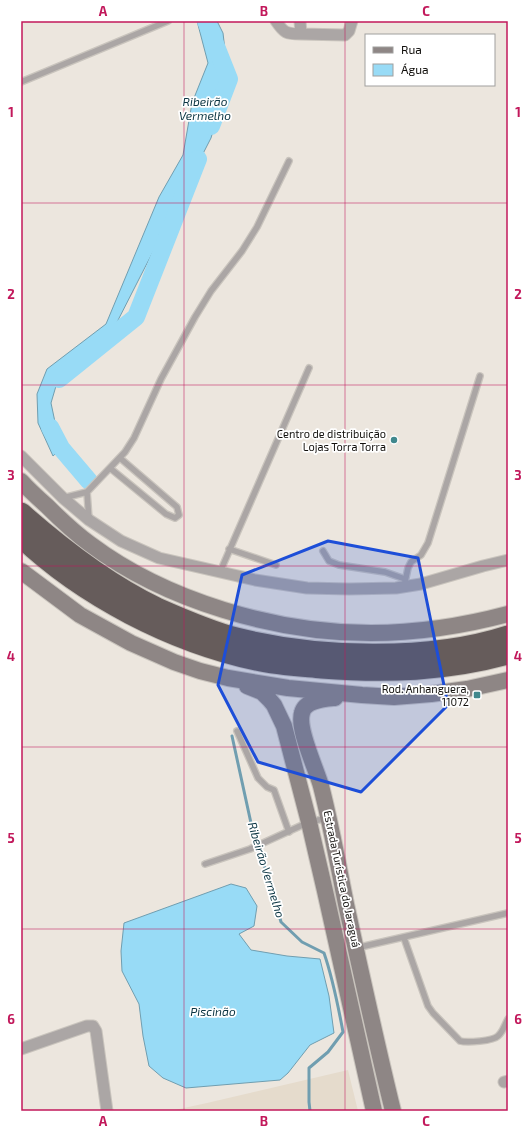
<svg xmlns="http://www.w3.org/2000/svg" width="529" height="1132" viewBox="0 0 529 1132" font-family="'Exo 2',sans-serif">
  <rect width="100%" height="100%" fill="#ece6de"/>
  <path fill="#e5dbcc" d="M348,1070l10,41h-188l37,-8z"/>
  <path fill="#98dbf6" stroke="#709eb0" d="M197,21h20l6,12 2,17 -6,60 -8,28 -98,192 -57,56 -5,17 4,19 12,21 -14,13 -15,-33 -1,-29 10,-25 59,-45 53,-127 24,-42 9,-52 16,-40z
    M231,884l15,4 11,18 -3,20 -15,8 12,16 36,6 33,3 9,37 5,37 -24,12 -22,28 -8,7 -94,8 -23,-10 -14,-12 -6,-30 -4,-32 -17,-33 -1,-20 3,-28z"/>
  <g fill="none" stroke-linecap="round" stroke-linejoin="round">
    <path stroke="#709eb0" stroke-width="3" d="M232,736l24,110 12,29 13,47 21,20 22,11c9,26 14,52 19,79l-15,20 -19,16v34l1,9"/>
    <path stroke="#98dbf6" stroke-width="18" d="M206,21l23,58 -18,47
      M59,379l77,-62 62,-158
      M50,427l11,21 28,33"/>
    <g stroke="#c9c4bd" stroke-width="8">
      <path id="service" d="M21,82l147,-61
        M110,468l56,46 9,4 4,-3 -2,-8 -57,-49
        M87,492l2,28
        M63,498l24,-6 38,-40 9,-14 27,-59 34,-62 16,-26 31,-40 15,-24 32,-66
        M229,549l47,16
        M323,551l6,10 10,4 46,7 20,7
        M220,572l89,-204
        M404,587l4,-19 3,-6 10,-7 7,-12 52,-167
        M237,731l21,47 9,9 7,3 15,42
        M205,864l45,-15 59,-27 19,-4
        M404,938l24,68 5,7 27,28c7,2 33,0 38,-5 5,-4 7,-12 10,-17
        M356,948l152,-35"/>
    </g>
    <g stroke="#c9c4bd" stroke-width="13">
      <path id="minor" d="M276,21c8,12 10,13 25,13l-1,-13
        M301,34l44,1 4,-4 3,-10
        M21,456l42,42 26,22 32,21 38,17 96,22 52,8 42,1 47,-1 25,-4 62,-18 25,-6
        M21,1049l66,-23h6l3,5 11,80
        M504,1082l4,-1"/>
    </g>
    <g stroke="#c9c4bd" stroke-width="18">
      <path id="secondary" d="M21,481c8,9 17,17 26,25 14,14 28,27 43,38 76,57 186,89 281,89 46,0 92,-7 137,-19
        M21,571l59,44 51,28 43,19 26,9 28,7 60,10 74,7 32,2 37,-3 36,-5 41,-9
        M247,686l15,6 7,7 5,6 10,21 25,96 16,69 49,220
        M335,698c-11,1 -30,2 -33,15 -5,16 14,55 19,73 10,39 17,78 25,118 15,69 30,138 47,207"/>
    </g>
    <g stroke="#c9c4bd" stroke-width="23">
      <path id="motorway" d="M21,513c41,36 86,71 136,95 25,11 52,23 79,30 81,20 192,24 272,-2
        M21,537c62,59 151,105 235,123 22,5 44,6 66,8 64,5 124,3 186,-14"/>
    </g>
    <use href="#service" stroke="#aba6a5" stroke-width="5.5"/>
    <use href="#minor" stroke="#aba6a5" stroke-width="11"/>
    <use href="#secondary" stroke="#8e8685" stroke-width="16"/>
    <use href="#motorway" stroke="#665c5b" stroke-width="21"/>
  </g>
  <path fill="#1d4ed8" fill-opacity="0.2" stroke="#1d4ed8" stroke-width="3" stroke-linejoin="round" d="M328,541l90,17 30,147 -87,87 -103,-30 -40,-77 24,-110z"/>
  <path fill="none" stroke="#c2185b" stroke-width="1" stroke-opacity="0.55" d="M184,21v1090M345,21v1090M21,203h487M21,385h487M21,566h487M21,747h487M21,929h487"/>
  <g fill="#40888d" stroke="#fff" stroke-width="1.5">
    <circle cx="394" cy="440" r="4"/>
    <rect x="473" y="691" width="8" height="8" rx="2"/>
  </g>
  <g text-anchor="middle" stroke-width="3.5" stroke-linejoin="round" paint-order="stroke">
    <g font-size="11" fill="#12100d" stroke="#fff" text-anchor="end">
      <text x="386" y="438">Centro de distribuição<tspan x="386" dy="13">Lojas Torra Torra</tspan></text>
      <text x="469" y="693">Rod. Anhanguera,<tspan x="469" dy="13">11072</tspan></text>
    </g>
    <g font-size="11" fill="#12100d" stroke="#fff">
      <text transform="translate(342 879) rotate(78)" y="4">Estrada Turística do Jaraguá</text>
    </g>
    <g font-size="12" font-style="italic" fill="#0b3543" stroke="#fff">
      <text x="205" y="106">Ribeirão<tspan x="205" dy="14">Vermelho</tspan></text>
      <text transform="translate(266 870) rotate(73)" y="4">Ribeirão Vermelho</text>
      <text x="213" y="1016">Piscinão</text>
    </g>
  </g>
  <rect width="529" height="1132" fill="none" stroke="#ffffff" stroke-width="44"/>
  <rect x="365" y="34" width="130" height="52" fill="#ffffff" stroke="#a09f9e"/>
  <rect x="373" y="47" width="20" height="6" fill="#8e8685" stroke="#a09f9e"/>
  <text x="401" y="54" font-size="12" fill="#12100d">Rua</text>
  <rect x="373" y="64" width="20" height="12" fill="#98dbf6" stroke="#a09f9e"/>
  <text x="401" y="74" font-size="12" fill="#12100d">Água</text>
  <rect x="22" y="22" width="485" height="1088" fill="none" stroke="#c2185b" stroke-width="1.5"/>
  <g font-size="13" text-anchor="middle" font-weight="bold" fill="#c2185b">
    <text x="103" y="16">A</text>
    <text x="264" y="16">B</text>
    <text x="426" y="16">C</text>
    <text x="11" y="117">1</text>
    <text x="518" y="117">1</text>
    <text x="11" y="299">2</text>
    <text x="518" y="299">2</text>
    <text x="11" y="480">3</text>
    <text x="518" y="480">3</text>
    <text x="11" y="661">4</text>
    <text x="518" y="661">4</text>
    <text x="11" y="843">5</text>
    <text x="518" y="843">5</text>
    <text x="11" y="1024">6</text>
    <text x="518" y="1024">6</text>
    <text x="103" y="1126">A</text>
    <text x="264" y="1126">B</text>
    <text x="426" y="1126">C</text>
  </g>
</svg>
